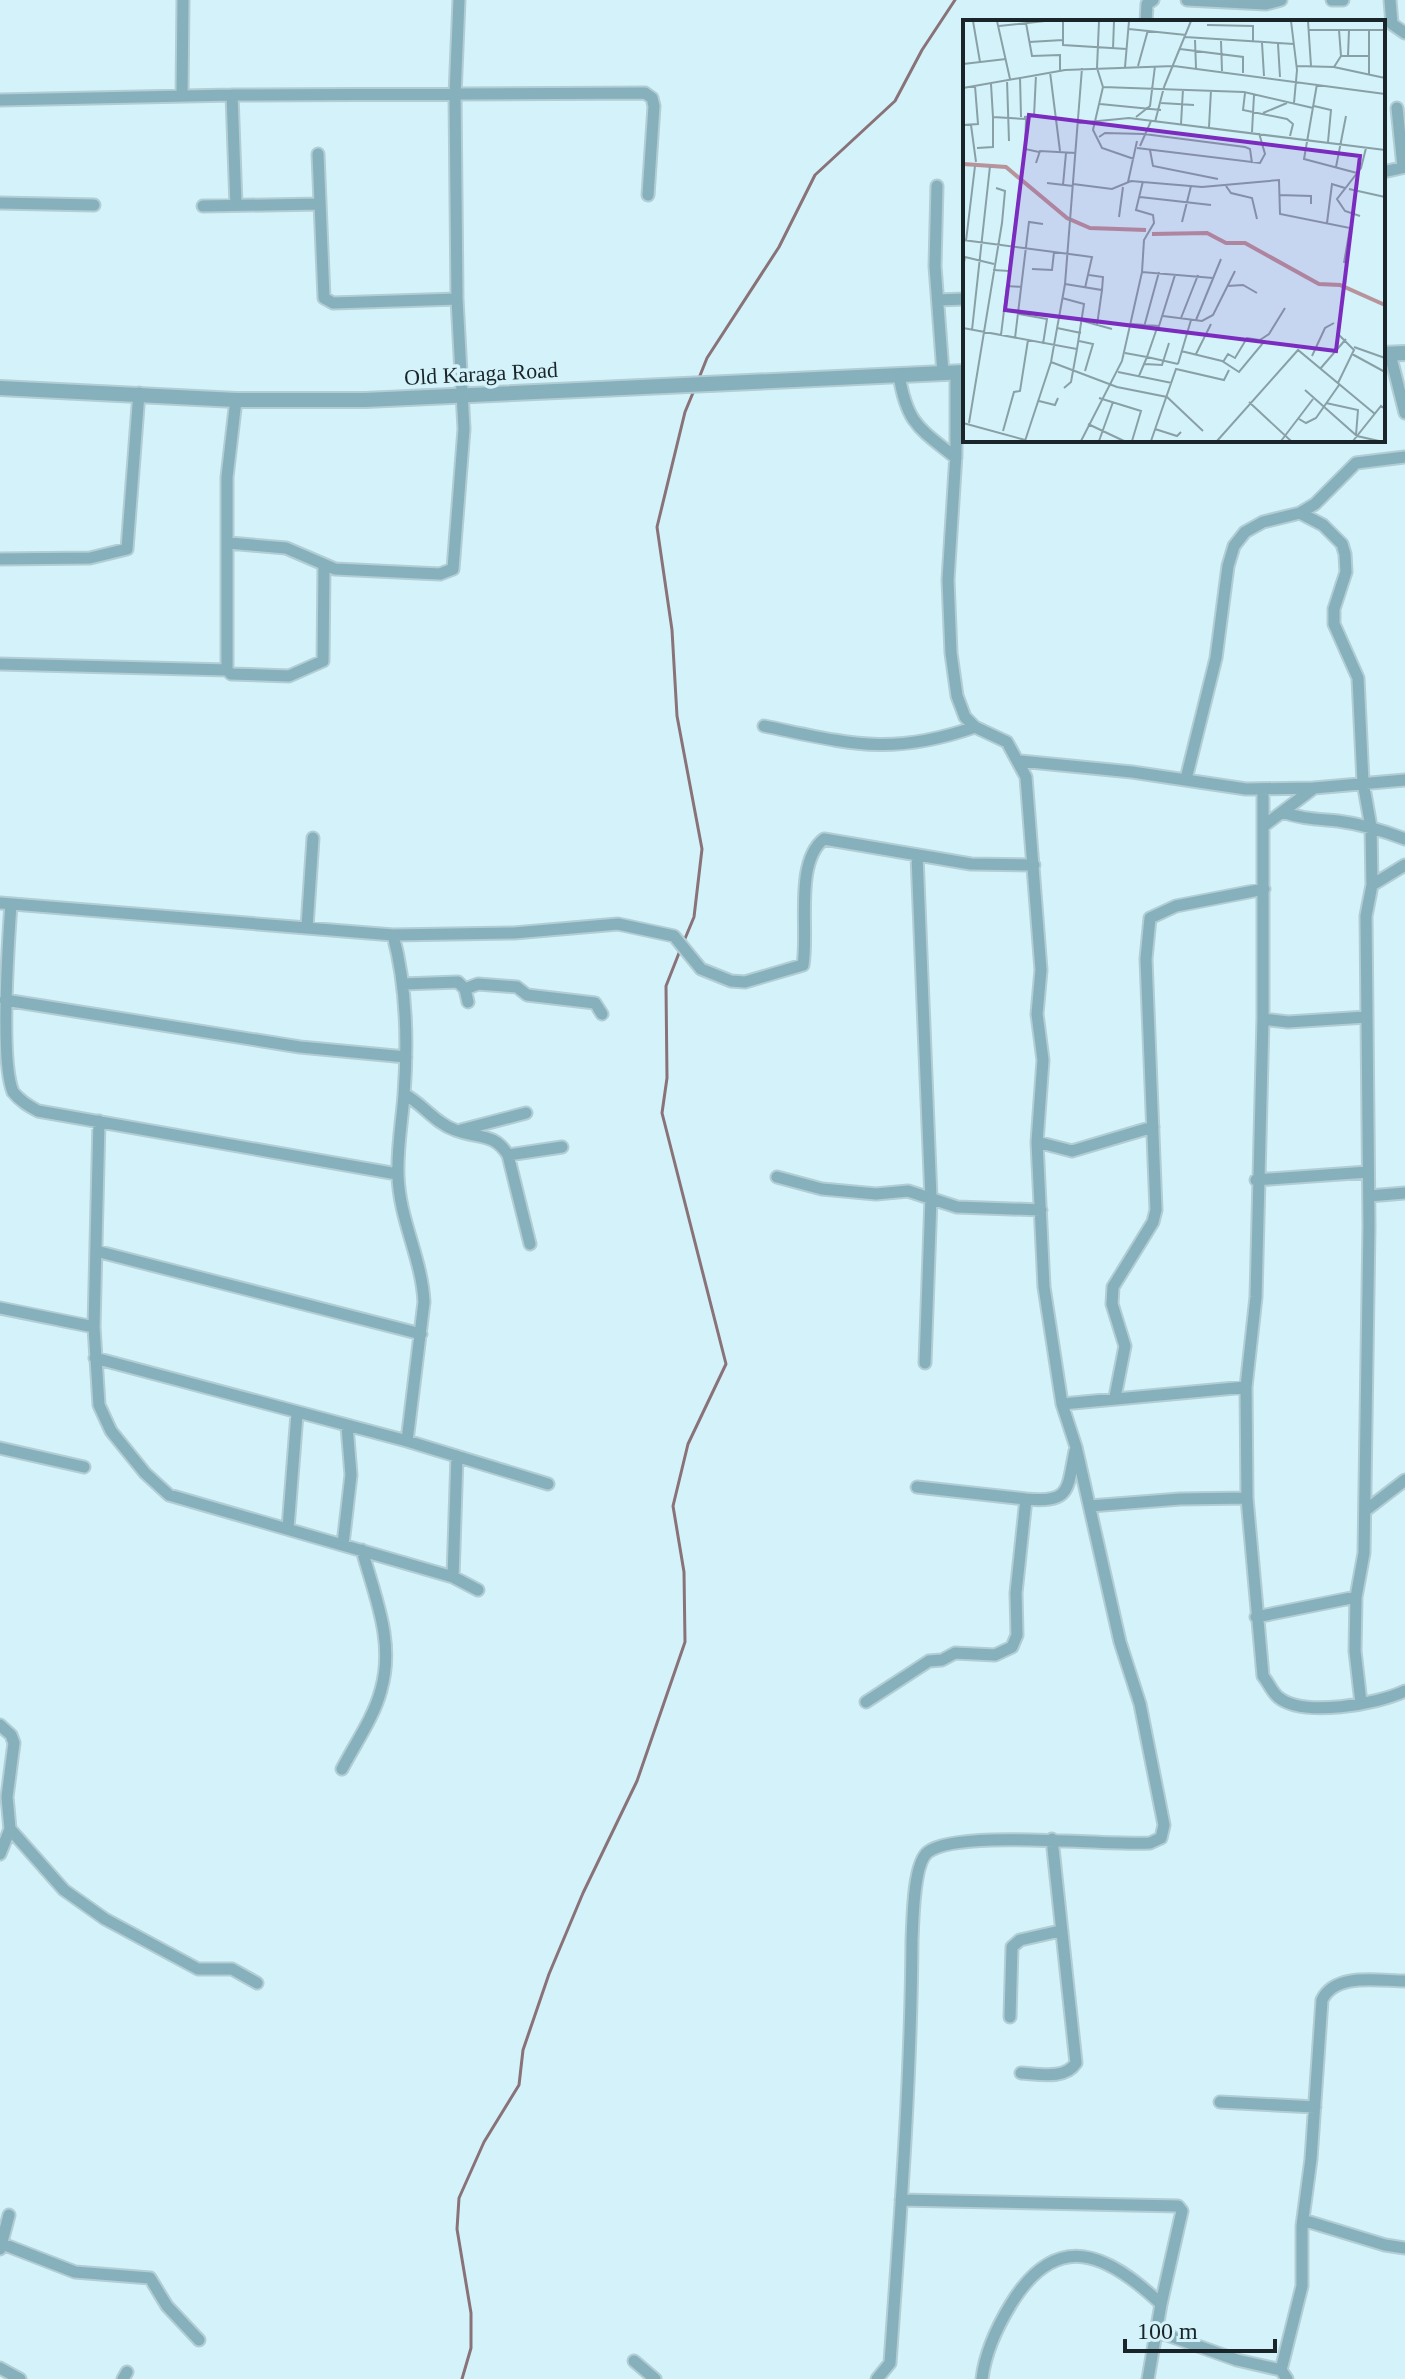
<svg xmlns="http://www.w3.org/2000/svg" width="1405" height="2379" viewBox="0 0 1405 2379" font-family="'Times New Roman',serif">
  <rect width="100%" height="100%" fill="#d4f2fa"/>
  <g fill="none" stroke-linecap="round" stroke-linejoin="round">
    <path stroke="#897278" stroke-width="3" d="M699,378l8,-20 72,-111 36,-72 80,-74 27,-51 33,-50
      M684,941l10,-24 8,-68 -25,-133 -5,-86 -15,-103 28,-115 10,-24
      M462,2379l9,-31v-35l-14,-84 2,-31 25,-56 35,-57 4,-35 26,-76 34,-81 54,-112 48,-139 -1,-70 -11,-66 15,-62 38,-80 -64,-251 5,-35 -1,-92 15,-38"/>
    <g stroke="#b2cdd4" stroke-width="15">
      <path id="minor" d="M1187,0l79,4 15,-4
        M1332,0h11
        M1390,0l2,24 13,9
        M1146,22l1,-18 6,-4
        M232,95l4,110
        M182,96l1,-96
        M0,100l232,-5 413,-2 7,5 2,8 -6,89
        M1397,108l6,59
        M318,154l6,144 9,5 124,-4
        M1383,172l22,-5
        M937,186l-2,80 8,107
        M0,203l94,2
        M203,206l117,-2
        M938,300l27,-1
        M1390,354l15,59
        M899,375c8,49 20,53 57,83
        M236,400l-9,77v193l4,4 58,2 34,-15 1,-95
        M229,543l57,5 49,21 105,5 13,-5 11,-140 -7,-130 -2,-204 4,-95
        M0,559l90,-1 37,-9 12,-156
        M0,664l227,6
        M764,726c84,17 125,31 211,1
        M1020,761l112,11 114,17 68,-1
        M1186,779l30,-121 12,-92 6,-20 11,-14 18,-10 37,-9 15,-9 41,-41 49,-6
        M1263,790v229l-7,278 -10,90 1,111 16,178c5,6 9,16 15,21 25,21 100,7 127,-6
        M1282,812c20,7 36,7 56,9 23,3 46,10 67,18
        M1265,825l49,-37 91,-8
        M917,856l14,342 -6,165
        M1372,885l33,-20
        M0,903l393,32c14,52 15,106 11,160 -2,26 -7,53 -6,80 1,44 24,84 26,127l-17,139
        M11,904c-3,42 -11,157 2,188 7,9 16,14 25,19l359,63
        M307,927l6,-89
        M393,935l121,-2 104,-9 56,12 27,33 30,12 14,1 58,-17c6,-35 -9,-103 21,-126l147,25 63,1
        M403,984l55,-2 7,7 3,13
        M465,989l13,-5 39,3 10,8 68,8 7,11
        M5,1000l295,47 106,10
        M1263,1019l25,3 78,-5
        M404,1094c19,10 31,29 51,36 23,9 39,2 53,25l54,-8
        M99,1121l-5,206 5,78 12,26 34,42 24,22 284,82 25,13
        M461,1130l65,-17
        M1037,1142l35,9 81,-24
        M508,1155l22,89
        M777,1177l45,12 54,5 32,-3 49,16 84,3
        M1256,1180l112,-8
        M1369,1196l36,-3
        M96,1251l325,83
        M0,1308l94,19
        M95,1358l312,83 141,43
        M1115,1397l10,-51 -13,-42 1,-17 40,-65 3,-12 -10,-251 4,-41 26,-12 88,-17
        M1062,1404l184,-17
        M0,1448l84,19
        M917,1487l109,12
        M1090,1506l90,-7 67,-1
        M1366,1510l39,-30
        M288,1528l9,-114
        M343,1544l8,-69 -4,-49
        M453,1577l4,-121
        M1356,1597l-1,54 6,52
        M1256,1617l100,-20 8,-44 5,-327 -3,-310 6,-31 -1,-58 -8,-45 -5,-104 -24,-54v-15l12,-37 -1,-18 -3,-10 -19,-19 -23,-12
        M866,1702l63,-41 13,-1 13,-7 40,2 17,-8 5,-12 -1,-42 10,-94c45,4 41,-9 49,-48
        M0,1725l11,10 3,8 -7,54 3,32 -10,25
        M342,1769c13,-25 32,-52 39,-79 14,-48 -6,-93 -19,-140
        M10,1829l54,61 41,29 93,50h34l25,14
        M1010,2017l2,-70 8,-7 40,-9
        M1021,2073c18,1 44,7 55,-10l-24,-224
        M1220,2102l95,5
        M901,2200l277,6 4,5 -21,93
        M1303,2220l82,25 20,3
        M0,2243l75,29 75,6 17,28 32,34
        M0,2249l9,-34
        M1156,2331l81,29 44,10 6,9
        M634,2361l21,18
        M0,2368l20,11
        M1281,2370l21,-84v-60l9,-67 11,-159c13,-28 57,-19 83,-19
        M123,2379l4,-7
        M877,2379l13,-16c10,-141 21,-282 22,-423 1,-19 1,-77 16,-88 30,-23 177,-6 222,-9l11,-5 3,-13 -24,-121 -20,-62 -44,-195 -14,-43 -18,-117 -7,-145 6,-82 -6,-46 4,-44 -15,-193 -19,-35 -32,-15 -10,-10 -8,-21 -6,-43 -3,-73 8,-126v-81
        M982,2379c3,-26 15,-52 29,-75 46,-75 96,-51 150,0l-13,75"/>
    </g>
    <g stroke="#b2cdd4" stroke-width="18">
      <path id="tertiary" d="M1383,354l22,-1
        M0,388l236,12h129l600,-28"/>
    </g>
    <use href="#minor" stroke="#86b0bb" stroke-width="11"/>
    <use href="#tertiary" stroke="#86b0bb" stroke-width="14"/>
  </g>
  <g text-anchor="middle" stroke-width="7" stroke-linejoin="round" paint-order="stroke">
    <g font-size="22" fill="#192528" stroke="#d4f2fa">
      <text transform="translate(481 373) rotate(-3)" y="8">Old Karaga Road</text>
    </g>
  </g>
  <g transform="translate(963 20)">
    <rect width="422" height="422" fill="#d4f2fa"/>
    <path fill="none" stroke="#b9939b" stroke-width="4" d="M0,144l43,3 61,51 23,10 56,2M189,214l55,-1 19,10h19l74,41 21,1 45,20"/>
    <path fill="none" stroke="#89a0a6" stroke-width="2" d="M10,1l7,41M34,1l13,58M100,1v24l64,4M136,1l-2,47 6,19M328,1l6,49 -3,33M345,1l3,45M63,3l6,33 28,-1v15M244,5l46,1v17M36,6l46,-5M166,9l57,6M346,10h40l-1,26M376,10l2,26h28M386,10h36M222,17l109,7M232,20l1,28M258,21l1,30M66,22l34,-2M299,23l2,33M315,24l2,33M150,29l1,-28M217,29l63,8v16M378,36l-7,11 51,11M0,44l43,-5M175,46l10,-36M334,46l37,1M162,47l4,-46M87,52l10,79M406,54v-44M57,57l1,40M44,60l2,61M28,64l2,33 33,2 -1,30 14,3M354,64l-13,75 53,14M201,67l27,-66M0,68l102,-18 109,-4 211,28M282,73l-2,17 44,9 6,5 -3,12M198,83l33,2M137,84l61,6M351,86l17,4 -3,32M300,93l24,-10M61,97l10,-1 2,-41M173,97l14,-11 5,-40M192,102l9,-35M115,103l51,-5 256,32M218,104l2,-35M0,105l15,-1 -3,-38M8,105l5,37M246,107l2,-37M289,112l2,-37M136,117l6,-4 39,1 101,13 5,2 2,14M177,126l11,-25M14,128l16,-1v-30M174,128l123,15 5,-9 -6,-21M187,130l3,16 65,13M171,139l-32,-11 -9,-18 10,-43 141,5 69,16M73,143l4,-12 36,2M373,147l10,-51M165,162l9,-41M84,163l26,3M110,164l39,5 19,-8 71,6 77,-7 1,34 70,14 -6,35M100,165l3,-32M263,166l5,7 21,5 5,21M386,169l36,8M316,175l32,1v8M177,177l71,8M397,196l-15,-5 -8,-12 24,-31 5,-20M156,197l4,-30M219,202l9,-36M364,203l5,-39 13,4M0,220l129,17 -7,31M3,221l9,-75M0,247l2,-10 29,7M69,249l20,1 2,-18M30,250l16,1 10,-78M179,252l2,-32 10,-17 -1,-8 -17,-5 7,-29M102,264l37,6 1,-13 -14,-2M264,266l16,-1 14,8M99,278l22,6 -7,45M56,294l28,5 -4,25M200,296l39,5 11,-6 22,-44M218,298l17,-43M233,300l25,-61M120,301l29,8M168,304l28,2 16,-51M134,305l5,-35M181,307l15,-55M0,308l114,21 -6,33 -7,6M94,308l24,5M194,308l-10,29 31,7M9,310l18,-164M374,313l17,17 -16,33M38,315l6,-49 15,1M52,318l14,-116 14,2M116,321l14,3 -8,27M391,327l31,11M218,331l41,10 17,11 24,-29 -3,-3M162,333l22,4 -8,19M233,334l15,-30M389,334l33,18M349,336l13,-28 9,-5M88,342l66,25 50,10 36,34M260,342l5,-8 7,4 12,-20 13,2 9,-6 16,-26M181,344l18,1 7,-22M215,344l13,-44M357,349l26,-30M155,352l54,11M342,370l52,46 22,5M136,378l42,13 -9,30M76,381l16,4 3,-7M286,382l42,39M363,383l32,7 -2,25M336,399l7,4 10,-5 23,-33M0,403l62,17M6,403l33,-200 3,-32 -9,-3M125,404l36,17M192,409l22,7 4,-4M40,411l11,-39 6,-1 8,-51M62,421l26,-79 14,-78 17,-216M118,421l41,-80 20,-89 71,6M136,421l14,-39M188,421l25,-72 48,11 5,-10M254,421l81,-91 77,64M318,421l32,-42M390,421l28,-35 4,3"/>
    <path fill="#7b2cbf" fill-opacity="0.15" stroke="#7b2cbf" stroke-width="4" d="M66,95l331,41 -24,195 -331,-41z"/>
    <rect width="422" height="422" fill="none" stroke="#192528" stroke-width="4"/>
  </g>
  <path d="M1125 2339v12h150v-12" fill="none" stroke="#192528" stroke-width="4"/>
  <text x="1137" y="2339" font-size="24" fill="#192528" stroke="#d4f2fa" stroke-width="6" paint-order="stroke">100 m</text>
</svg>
